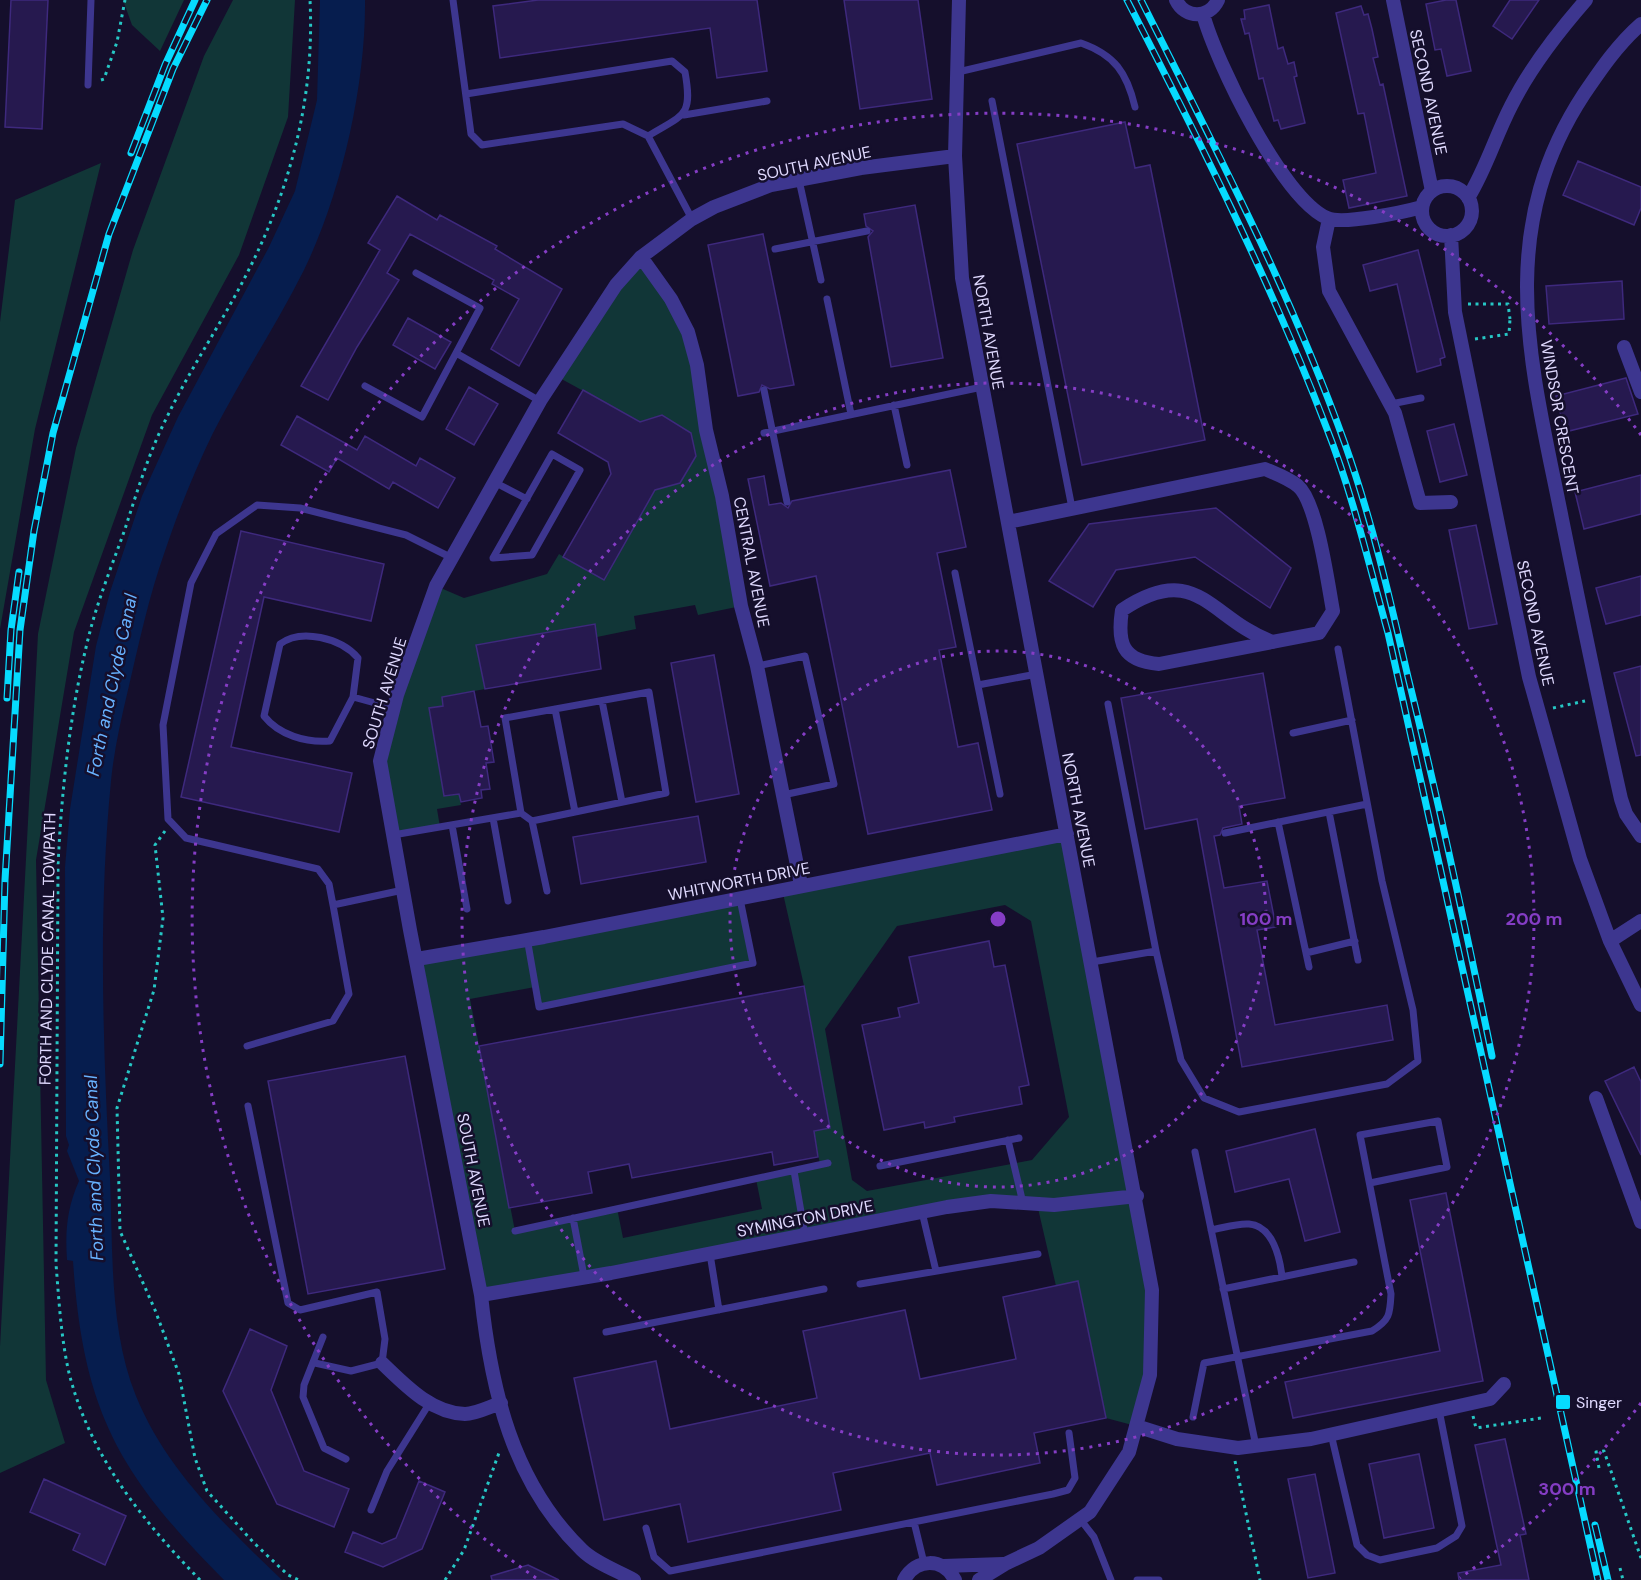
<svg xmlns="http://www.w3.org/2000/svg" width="1641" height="1580" viewBox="0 0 1641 1580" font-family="'DM Sans',sans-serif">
  <rect width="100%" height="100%" fill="#150f2c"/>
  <path fill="#113637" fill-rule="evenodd" d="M123,0h61l-24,51 -28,-26z
    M233,0h62l-7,117 -49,138 -87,160 -78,217 -38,228 10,520 19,63 -65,30v-126l38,-713 38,-186 57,-198 71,-194z
    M101,163l-66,266 -35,200v-307l15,-122z
    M641,257l47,75 53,274 -43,9 -3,-10 -61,11 2,13 -39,8 -2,-13 -118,21 8,44 -43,8 1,9 -14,2 15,88 15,-2 2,11 -24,4 3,18 -47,8 -13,-74 56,-175 28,12 83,-24 12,-20 45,26 51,-90 25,-7 16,-27 -5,-23 -29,-17 -22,6 -84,-46z
    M1067,834l85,456 -2,85 -14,51 -30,-8 -28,-136 -22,4 -19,-82 -46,-3 -510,94 -64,-336 323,-62 13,66 -214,44 -4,-20 -65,12 45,232 102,-23 6,30 139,-29 -6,-30 64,-14 -6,-34 16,-3 -25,-138 -23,-101zM1005,905l26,16 38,196 -37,43 -165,31 -15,-11 -27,-151 72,-103z"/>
  <path fill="#061d4e" d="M320,0h45c1,85 -24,194 -61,270 -28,56 -63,108 -91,163 -18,37 -35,79 -48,118 -16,45 -26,92 -37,139 -7,30 -14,60 -17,91 -13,132 -8,265 -1,397 3,71 -1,151 26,218 30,74 90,130 146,184h-58c-105,-106 -141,-168 -151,-319l-6,-1c-2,-29 0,-52 12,-79l-12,-30 2,-6 -3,-9 -1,-269 5,-58 26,-163 14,-54 32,-96 36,-79 91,-170 26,-56 22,-91z"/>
  <path fill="#26194f" stroke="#3e297d" stroke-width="1.5" d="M11,0h37l-6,129 -37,-2z
    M538,0h219l10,71 -50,7 -7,-50 -210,30 -7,-52z
    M844,0h74l14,99 -72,10z
    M1446,0h10l15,71 -24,5 -6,-27 -6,1 -9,-46z
    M1510,0h29l-27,39 -19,-13z
    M1269,5l9,44 5,-2 5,17 6,-2 3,14 -3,1 11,46 -24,6 -3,-9 -4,1 -11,-43 -4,1 -10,-46 -4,1 -4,-15h4l-1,-9z
    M1361,6l3,9 4,-1 4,15 6,28 -5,1 7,27 3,-1 24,112 -58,12 -6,-28 33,-7 -12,-60 -6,1 -22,-101z
    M1125,122l10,46 15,-3 55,275 -123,25 -65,-321z
    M1578,161l63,26v21l-7,17 -71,-30z
    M397,196l40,24 3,-5 57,31 -2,3 67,40 -43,77 -28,-17 28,-50 -27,-15 2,-4 -84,-46 -23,39 12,7 -42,67 -29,53 -27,-14 79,-136 -12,-7z
    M915,205l28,153 -52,9 -23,-130 5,-6 -7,-5 -2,-12z
    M763,234l31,151 -24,4 -8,-4 -3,7 -21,4 -30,-151z
    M1418,250l27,107 -5,2 1,6 -24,7 -20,-88 -27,7 -7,-26z
    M1622,281l2,38 -75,5 -3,-38z
    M408,318l43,24 -16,27 -42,-24z
    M1626,378l12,36 -73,18 -9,-36z
    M469,387l29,17 -24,41 -28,-16z
    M583,390l57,32 22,-7 29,18 5,23 -16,27 -25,7 -51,90 -41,-23 48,-83 -3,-12 -50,-29z
    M297,416l60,34 8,-14 51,30 4,-8 35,20 -17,30 -45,-26 -4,7 -52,-31 -8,14 -48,-27z
    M1454,424l13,51 -27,7 -13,-51z
    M950,470l16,77 -29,6 19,94 -17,3 19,97 20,-4 14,67 -124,24 -52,-258 -46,10 -22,-107 16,-3 5,29 12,-2 7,5 4,-7z
    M1641,475v39l-57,15 -9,-37z
    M1216,508l75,60 -21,40 -75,-51 -79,13 -23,37 -44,-26 40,-57z
    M1476,525l21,99 -28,5 -20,-99z
    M241,531l143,33 -13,57 -107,-24 -33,150 121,26 -13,59 -158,-35z
    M1641,576v39l-35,9 -10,-36z
    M595,624l6,45 -116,20 -9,-44z
    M714,655l25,139 -43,8 -25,-139z
    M1641,666v89l-5,1 -22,-83z
    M1263,673l22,125 -46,8 3,18 -19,4 -3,7 -6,1 10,52 43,-7 9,46 -19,3 18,95 112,-20 6,35 -151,27 -45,-248 -52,10 -24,-131z
    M474,691l7,36 7,-1 6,36 -8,1 4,26 -9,1 1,8 -21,4 -2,-8 -15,2 -15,-88 14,-2 -1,-9z
    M698,816l8,46 -125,22 -8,-47z
    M989,941l5,26 11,-2 24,120 -10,2 3,17 -68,13 1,5 -30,6 -1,-6 -40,8 -22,-105 38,-8 -2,-9 21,-5 -10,-46z
    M804,986l26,142 -16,3 4,26 -44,8 -2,-13 -140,26 -3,-14 -41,8 4,21 -83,15 -30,-162z
    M405,1056l40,213 -137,25 -40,-213z
    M1634,1067l7,15v73l-36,-74z
    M1315,1129l25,103 -35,9 -16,-62 -54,13 -9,-41z
    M1446,1193l37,188 -190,37 -8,-36 155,-31 -30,-151z
    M1078,1281l28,137 -72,15 6,30 -103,22 -7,-32 -97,20 8,37 -153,32 -8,-38 -76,16 -30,-142 82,-17 14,68 147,-31 -14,-67 102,-21 15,69 96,-20 -13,-62z
    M250,1329l37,17 -16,44 33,81 45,18 -15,38 -57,-23 -54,-113z
    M1505,1439l21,95 -6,1 9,45h-70l-1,-7 43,-8 -26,-120z
    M1419,1454l15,74 -50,10 -15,-74z
    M1315,1474l20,99 -27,5 -20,-99z
    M44,1479l82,37 -21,49 -32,-15 7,-16 -50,-22z
    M419,1481l26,11 -23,57 -39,18 -38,-15 8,-20 29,12 14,-6z
    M528,1565l31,15h-67l-1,-4z"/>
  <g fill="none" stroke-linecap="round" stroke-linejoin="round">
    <path stroke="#26c7c5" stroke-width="3" stroke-dasharray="3 4.5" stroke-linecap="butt" d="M101,80l3,-1 13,-37 8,-42
      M1468,304h40l2,15
      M1475,339l34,-5 1,-15h3
      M1553,708l32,-7
      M165,831l-10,14 8,73 -9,72 -37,118 3,123 35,79 24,64 16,84 12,33 47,52 34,32 11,5
      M1473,1416l3,12 65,-10
      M1235,1461l25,119
      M1599,1468l-3,-16 8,-1 37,107
      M1620,1568l3,12
      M200,1580c-58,-60 -110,-124 -131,-207 -8,-35 -10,-72 -13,-109l2,-400c4,-79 13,-163 34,-240 9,-32 22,-64 33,-95 12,-37 24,-77 42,-112 22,-46 52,-90 76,-136 46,-87 72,-181 67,-281
      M445,1580l19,-30 36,-100"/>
    <path stroke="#3d368f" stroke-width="7" d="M453,0l18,134 11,11 141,-21 25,12 44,83
      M958,72l123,-29c34,12 46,30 54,64
      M88,85l3,-85
      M466,94l206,-33 13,11c8,45 -1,42 -37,64
      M992,101l80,407
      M684,115l83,-14
      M799,180l22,100
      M775,249l92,-18
      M827,299l24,115
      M456,353l84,48
      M365,386l57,31 58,-109 -64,-35
      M764,390l23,112
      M1391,404l30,-6
      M894,405l13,60
      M764,433l218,-46
      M552,454l28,16 -48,85 -39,3z
      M494,482l33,17
      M955,573l45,221
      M757,666l48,-10 29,128 -51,11
      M978,685l59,-11
      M353,697l5,-39c-17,-20 -57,-30 -78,-14l-16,72c15,19 42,27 66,25l23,-44 40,11
      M602,701l20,101
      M1108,704l48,247
      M555,709l20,103
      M1293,733l59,-13
      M1329,812l29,148
      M493,818l15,83
      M532,821l15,70
      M1278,822l31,145
      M452,825l15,84
      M1225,833l142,-29
      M393,835l128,-22 -16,-95 144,-26 17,101 -134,28 -11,-8
      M403,890l-70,15 -4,-21 -11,-15 -132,-31 -18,-19 -5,-94 28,-142 25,-49 41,-29 43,3 106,27 44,22
      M527,938l12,69 214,-44 -13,-64
      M1306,953l49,-12
      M1092,962l64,-11 25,109 23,38 35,14 148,-28 31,-23 -5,-51 -31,-129 -44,-232
      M247,1046l86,-25 16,-27 -16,-89
      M248,1106l40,197 12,7 77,-18 8,47 -3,24 -31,8 -36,-8
      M1008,1140l15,63
      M1195,1152l61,294
      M880,1166l139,-28
      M794,1171l11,64
      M922,1212l14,59
      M573,1218l11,58
      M1211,1230c12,-2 26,-7 38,-6 24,2 31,34 33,53
      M515,1231l313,-68
      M710,1254l9,56
      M860,1284l178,-30
      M1223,1289l131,-27
      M606,1332l218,-43
      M323,1337l-19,48 -1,12 21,51 22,11
      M1193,1417l11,-54 168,-32c18,-11 18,-17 19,-37l-31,-159 78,-14 9,46 -77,16
      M1331,1434l26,111 10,10 13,5 57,-12 19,-12 6,-10 -23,-116
      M371,1510l16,-39 42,-67
      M1080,1519l14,18 17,43
      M914,1522l10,41
      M646,1528l8,29 16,14 383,-77 15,-4 7,-12 -6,-45
      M1137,1580h22"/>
    <path stroke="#3d368f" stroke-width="14" d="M959,0l-4,156 7,122 190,1012 -2,85 -21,77 -39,60 -51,36 -34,16 -26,16
      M1176,0c9,19 33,19 42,0
      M1393,0l39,191
      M1203,14c13,48 79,184 124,204 16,7 77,-6 95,-11
      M1641,24c-23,20 -40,45 -57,70 -92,140 -52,274 -22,425 19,94 38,187 59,280l5,15 15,22
      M1422 211a25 25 0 1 1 50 0a25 25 0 1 1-50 0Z
      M1468,198c18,-29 27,-61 43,-92 19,-38 47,-74 75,-106
      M1329,219l-6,28 6,44 66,122 25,90 31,-1
      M1451,235l4,77 74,365 51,182 30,82 31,64
      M641,257l30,42 17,33 9,33 9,65 16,66 19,110 16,60 44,219
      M1624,347l17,45
      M1008,522l257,-53c11,5 23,9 33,17 19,16 30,98 35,125l-14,22 -160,31c-37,-3 -42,-21 -37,-54 76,-51 88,10 151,32
      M1610,941l31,-20
      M417,959l127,-22 523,-103
      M1596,1098l45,124
      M481,1295l130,-22 336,-66 44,-6 63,4 83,-9
      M382,1363c23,22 49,50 83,51 11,0 26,-8 36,-11
      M1136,1426l41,13 61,9 73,-9 179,-40 14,-15
      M943,1566l60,-2
      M634,1580c-16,-9 -39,-17 -52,-30 -70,-68 -91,-161 -101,-255l-71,-365 -30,-169 17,-66 39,-109 104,-185 76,-116 25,-28 51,-38 22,-12 57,-22 90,-17 94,-12
      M904,1580c12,-22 39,-23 51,0"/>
    <g stroke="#06dbff" stroke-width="7">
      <path id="rail" d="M1127,0c72,140 144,282 200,429 26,66 42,136 61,204l210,947
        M1141,0c73,146 149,290 204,444 27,76 45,155 63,233 31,126 58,252 84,379
        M131,153l34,-88 30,-65
        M7,698l4,-68 8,-58
        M0,1064l5,-184 15,-250 14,-99 19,-98 56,-199 64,-165 34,-69
        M1595,1525l13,55"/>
    </g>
    <use href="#rail" stroke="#150f2c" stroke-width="4.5" stroke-dasharray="14" stroke-linecap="butt"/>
  </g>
  <g fill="none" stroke="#853dc5" stroke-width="3" stroke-dasharray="3 6">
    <circle cx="998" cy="919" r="268"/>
    <circle cx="998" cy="919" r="536"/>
    <path d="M1641 1403A805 805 0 0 1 1460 1578M536 1578A805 805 0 1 1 1641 435"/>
  </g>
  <rect fill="#06dbff" stroke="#150f2c" stroke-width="2" x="1555" y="1394" width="16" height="16" rx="3"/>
  <g text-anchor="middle" stroke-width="5" stroke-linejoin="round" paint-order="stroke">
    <g font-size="16" fill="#e0daff" stroke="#150f2c">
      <text transform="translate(1429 92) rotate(78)" y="6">SECOND AVENUE</text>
      <text transform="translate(814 163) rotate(-12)" y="6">SOUTH AVENUE</text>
      <text transform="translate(989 332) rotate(80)" y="6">NORTH AVENUE</text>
      <text transform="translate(1560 417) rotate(80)" y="6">WINDSOR CRESCENT</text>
      <text transform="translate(752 562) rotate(79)" y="6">CENTRAL AVENUE</text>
      <text transform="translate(1536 623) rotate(78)" y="6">SECOND AVENUE</text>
      <text transform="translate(384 693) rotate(-73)" y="6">SOUTH AVENUE</text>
      <text transform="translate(1079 810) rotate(79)" y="6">NORTH AVENUE</text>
      <text transform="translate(739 881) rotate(-11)" y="6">WHITWORTH DRIVE</text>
      <text transform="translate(47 949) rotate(-89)" y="6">FORTH AND CLYDE CANAL TOWPATH</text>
      <text transform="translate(474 1170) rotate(79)" y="6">SOUTH AVENUE</text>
      <text transform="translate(805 1218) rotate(-11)" y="6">SYMINGTON DRIVE</text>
    </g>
    <g font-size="16" fill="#e0daff" stroke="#150f2c" text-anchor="start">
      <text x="1576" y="1408">Singer</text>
    </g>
    <g font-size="18" font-style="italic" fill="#68b2ff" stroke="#150f2c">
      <text transform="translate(112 685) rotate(-78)" y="6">Forth and Clyde Canal</text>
      <text transform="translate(94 1168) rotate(-92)" y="6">Forth and Clyde Canal</text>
    </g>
  </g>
  <circle cx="998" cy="919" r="9" fill="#853dc5" stroke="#150f2c" stroke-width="3"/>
  <g font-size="18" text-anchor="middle" font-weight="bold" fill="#853dc5" stroke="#150f2c" stroke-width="5" stroke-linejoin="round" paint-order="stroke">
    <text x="1266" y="925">100 m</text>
    <text x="1534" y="925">200 m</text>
    <text x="1567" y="1495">300 m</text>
  </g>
</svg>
